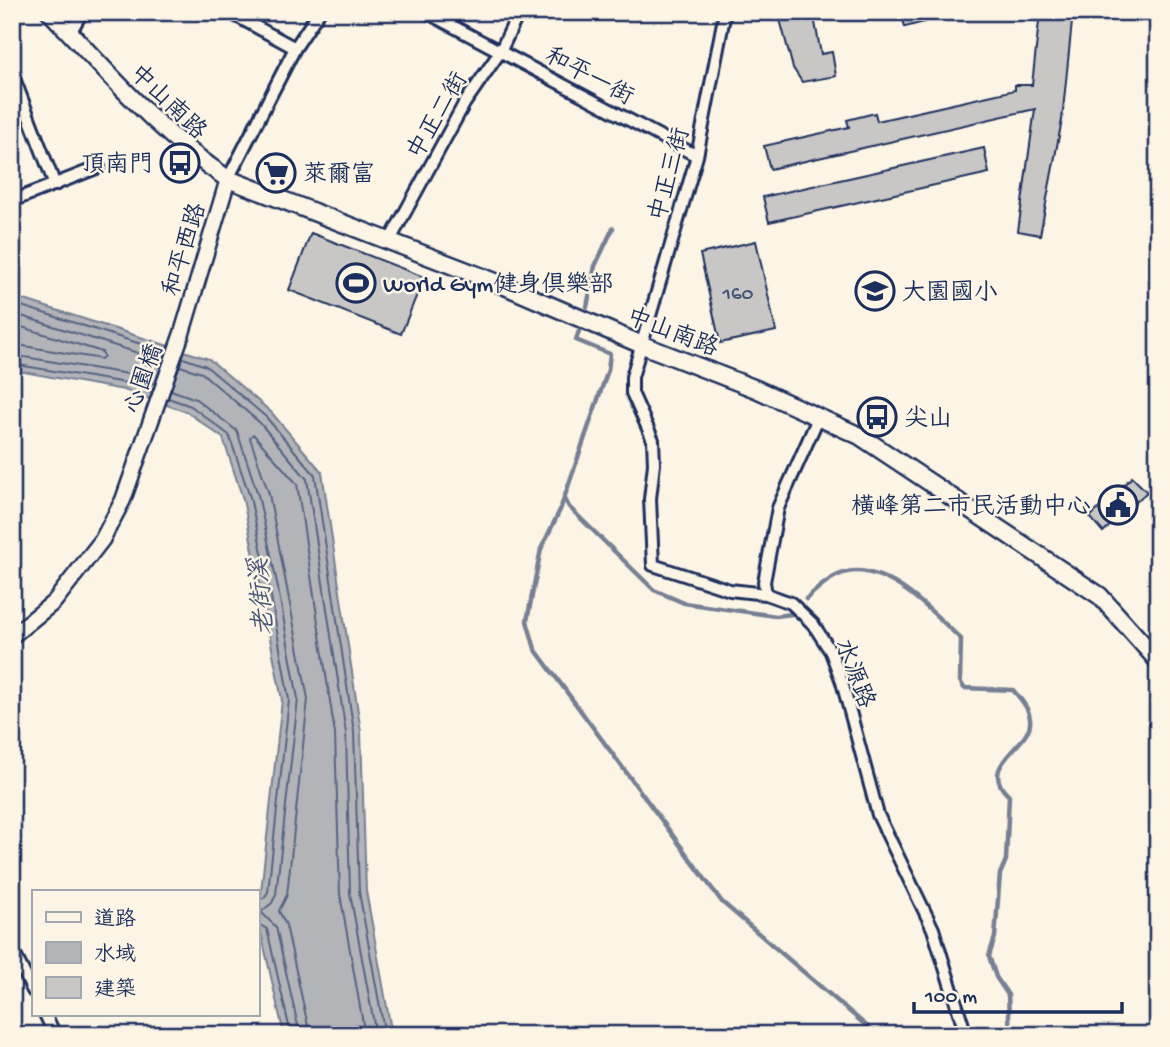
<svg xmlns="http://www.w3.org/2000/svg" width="1170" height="1047" viewBox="0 0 1170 1047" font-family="'Gochi Hand','LXGW WenKai TC',sans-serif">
  <rect width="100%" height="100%" fill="#fcf5e5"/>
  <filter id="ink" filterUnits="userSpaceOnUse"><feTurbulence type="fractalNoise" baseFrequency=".0143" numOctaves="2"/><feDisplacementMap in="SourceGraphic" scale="14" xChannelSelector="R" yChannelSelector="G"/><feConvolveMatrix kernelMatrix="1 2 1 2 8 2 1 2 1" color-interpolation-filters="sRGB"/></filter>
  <g filter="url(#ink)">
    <path fill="#b2b4b8" stroke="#767f94" stroke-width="2" d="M12,296l197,63 62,53 51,60 39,260 5,159 26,144h-108l-26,-116 24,-219 -39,-201 -20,-61 -36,-26 -63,-22 -112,-20z"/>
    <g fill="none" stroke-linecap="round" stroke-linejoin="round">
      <path stroke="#576482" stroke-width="2" d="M12,303l154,49
        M12,313l151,48
        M12,324l90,28 2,4 -3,3 -89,-15
        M12,355l116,19 27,10
        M183,358l23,8 60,51 49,58 39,257 5,160 26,143
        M12,364l114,19 26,9
        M180,366l22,7 58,50 47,56 39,254 4,160 26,142
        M171,390l25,9 41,32 21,64 19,88 21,116 -22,195 -4,9 -11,9 15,15 24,108
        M168,398l23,8 38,29 21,62 19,88 20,115 -21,192 -4,6 -7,1
        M257,923l10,6 24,106
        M310,1035l-24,-110 -7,-14 8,-16 21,-196 -39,-205 -19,-56 3,-4 44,50 38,250 5,160 25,141"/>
      <path stroke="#767f94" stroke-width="4.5" d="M587,307l8,-41 18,-38
        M579,331l-3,9 34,14 -2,16 -48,140 -19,39 -14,72 8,28 187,253 155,133
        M564,497l5,10 85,83 30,13 92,13 16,-2
        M806,599c14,-13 31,-29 52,-28 39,2 76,43 103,68l-1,42 4,7 49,2c7,8 16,18 17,29 4,27 -56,45 -21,77l-3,64 -6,14 -5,63 -6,19 7,21 12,18 2,40"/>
    </g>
    <path fill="#c8c7c6" stroke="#1b2f5e" stroke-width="2" d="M778,12h35l8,42 11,-2 4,24 -34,6 -9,-14z
      M901,12h46v4l-42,11z
      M1040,12h33l-11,108 -22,115 -22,-4 17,-122 -265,60 -6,-23 85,-19 -2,-7 28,-7 2,8 138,-31v-5h17z
      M984,148l5,25 -220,49 -6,-25z
      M311,233l113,44 -23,57 -112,-44z
      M756,241l20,90 -56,12 -20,-89z
      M1132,477l15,15 -44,40 -13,-15z"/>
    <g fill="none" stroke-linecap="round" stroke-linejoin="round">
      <g stroke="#1b2f5e" stroke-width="16">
        <path id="minor" d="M229,12l66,36
          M426,12l271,144
          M725,12l-28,144 -65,221v16l21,47 1,24 -4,35 3,66 77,25 36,4 25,9 22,21 18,28 11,30 36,133 55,114 33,106
          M70,33l12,-21
          M12,73l43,112
          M228,179l67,-131 24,-36
          M12,201l87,-34
          M390,240l74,-136 36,-52 19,-40
          M766,594l-2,-12 14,-74 41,-92
          M12,949l21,42
          M45,1014l10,21"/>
      </g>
      <g stroke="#1b2f5e" stroke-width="19">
        <path id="tertiary" d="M12,636l42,-34 48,-62 21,-40 59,-167 46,-154"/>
      </g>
      <g stroke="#1b2f5e" stroke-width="21">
        <path id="secondary" d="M50,12c57,59 109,122 178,167l270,104 142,61 116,45 104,47 240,160 58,65"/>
      </g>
      <use href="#minor" stroke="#fcf5e5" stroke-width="10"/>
      <use href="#tertiary" stroke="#fcf5e5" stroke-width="14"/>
      <use href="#secondary" stroke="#fcf5e5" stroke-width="16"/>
    </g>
  </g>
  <defs>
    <g id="bus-ring" transform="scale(2.0125)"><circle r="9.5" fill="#fcf5e5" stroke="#1b2f5e" stroke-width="1.5"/><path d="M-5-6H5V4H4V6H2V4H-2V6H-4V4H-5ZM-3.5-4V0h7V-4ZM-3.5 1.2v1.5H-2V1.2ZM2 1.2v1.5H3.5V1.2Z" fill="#1b2f5e"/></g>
    <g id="supermarket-ring" transform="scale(2.0125)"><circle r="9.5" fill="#fcf5e5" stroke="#1b2f5e" stroke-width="1.5"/><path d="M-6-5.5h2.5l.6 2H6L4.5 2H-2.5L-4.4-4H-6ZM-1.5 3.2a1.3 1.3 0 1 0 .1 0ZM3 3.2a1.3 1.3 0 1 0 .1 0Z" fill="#1b2f5e"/></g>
    <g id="stadium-ring" transform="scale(2.0125)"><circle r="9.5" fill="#fcf5e5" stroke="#1b2f5e" stroke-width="1.5"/><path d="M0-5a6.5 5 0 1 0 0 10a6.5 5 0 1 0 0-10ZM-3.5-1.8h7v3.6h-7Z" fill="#1b2f5e"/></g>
    <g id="school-ring" transform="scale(2.0125)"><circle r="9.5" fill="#fcf5e5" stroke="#1b2f5e" stroke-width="1.5"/><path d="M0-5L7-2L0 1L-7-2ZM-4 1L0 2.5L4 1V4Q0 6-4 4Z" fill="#1b2f5e"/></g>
    <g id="civic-ring" transform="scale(2.0125)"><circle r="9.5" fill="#fcf5e5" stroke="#1b2f5e" stroke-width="1.5"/><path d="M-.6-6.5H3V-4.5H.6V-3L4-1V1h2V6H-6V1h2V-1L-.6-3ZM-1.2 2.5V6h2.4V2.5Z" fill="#1b2f5e"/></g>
  </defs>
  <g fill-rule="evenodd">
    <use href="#bus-ring" x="180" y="163"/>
    <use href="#supermarket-ring" x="276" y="173"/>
    <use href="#stadium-ring" x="356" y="283"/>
    <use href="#school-ring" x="875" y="291"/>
    <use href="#bus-ring" x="877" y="417"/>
    <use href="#civic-ring" x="1118" y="505"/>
  </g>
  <g text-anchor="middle" stroke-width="5" stroke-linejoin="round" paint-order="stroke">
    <g font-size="21" fill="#465578">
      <text x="738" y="299">160</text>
    </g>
    <g font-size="24" fill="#1b2f5e" stroke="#fcf5e5">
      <text transform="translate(590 75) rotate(28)" y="8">和平一街</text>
      <text transform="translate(169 101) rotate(44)" y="8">中山南路</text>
      <text transform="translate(436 115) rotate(-60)" y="8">中正二街</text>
      <text transform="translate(668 174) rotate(-75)" y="8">中正三街</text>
      <text transform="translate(183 249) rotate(-73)" y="8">和平西路</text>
      <text transform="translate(673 331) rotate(21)" y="8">中山南路</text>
      <text transform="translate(142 378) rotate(-70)" y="8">心園橋</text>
      <text transform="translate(856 673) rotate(69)" y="8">水源路</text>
    </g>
    <g font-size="24" fill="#1b2f5e" stroke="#fcf5e5" text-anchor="start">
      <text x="153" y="171" text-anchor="end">頂南門</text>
      <text x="303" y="181">萊爾富</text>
      <text x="383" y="291">World Gym健身俱樂部</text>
      <text x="902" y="299">大園國小</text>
      <text x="904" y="425">尖山</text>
      <text x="1091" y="513" text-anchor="end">橫峰第二市民活動中心</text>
    </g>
    <g font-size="26" font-style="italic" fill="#485779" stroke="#fcf5e5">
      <text transform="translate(260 597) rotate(-95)" y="9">老街溪</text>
    </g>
  </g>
  <rect width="1170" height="1047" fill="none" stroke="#fcf5e5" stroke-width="42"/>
  <rect x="21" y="21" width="1128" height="1005" fill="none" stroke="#1b2f5e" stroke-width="2.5" filter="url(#ink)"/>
  <rect x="32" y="890" width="228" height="126" fill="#fcf5e5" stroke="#a2a6af" stroke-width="2"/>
  <rect x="46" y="912" width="35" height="10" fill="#fcf5e5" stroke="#a2a6af" stroke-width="2"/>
  <text x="94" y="925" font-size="21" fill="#1b2f5e">道路</text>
  <rect x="46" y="942" width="35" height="21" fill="#b2b4b8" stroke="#a2a6af" stroke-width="2"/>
  <text x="94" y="960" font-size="21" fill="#1b2f5e">水域</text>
  <rect x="46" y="977" width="35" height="21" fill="#c8c7c6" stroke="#a2a6af" stroke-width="2"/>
  <text x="94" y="995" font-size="21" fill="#1b2f5e">建築</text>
  <path d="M914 1002v10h208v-10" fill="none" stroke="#1b2f5e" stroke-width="3.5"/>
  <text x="925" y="1002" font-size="21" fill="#1b2f5e" stroke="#fcf5e5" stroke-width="5" paint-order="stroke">100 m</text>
</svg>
